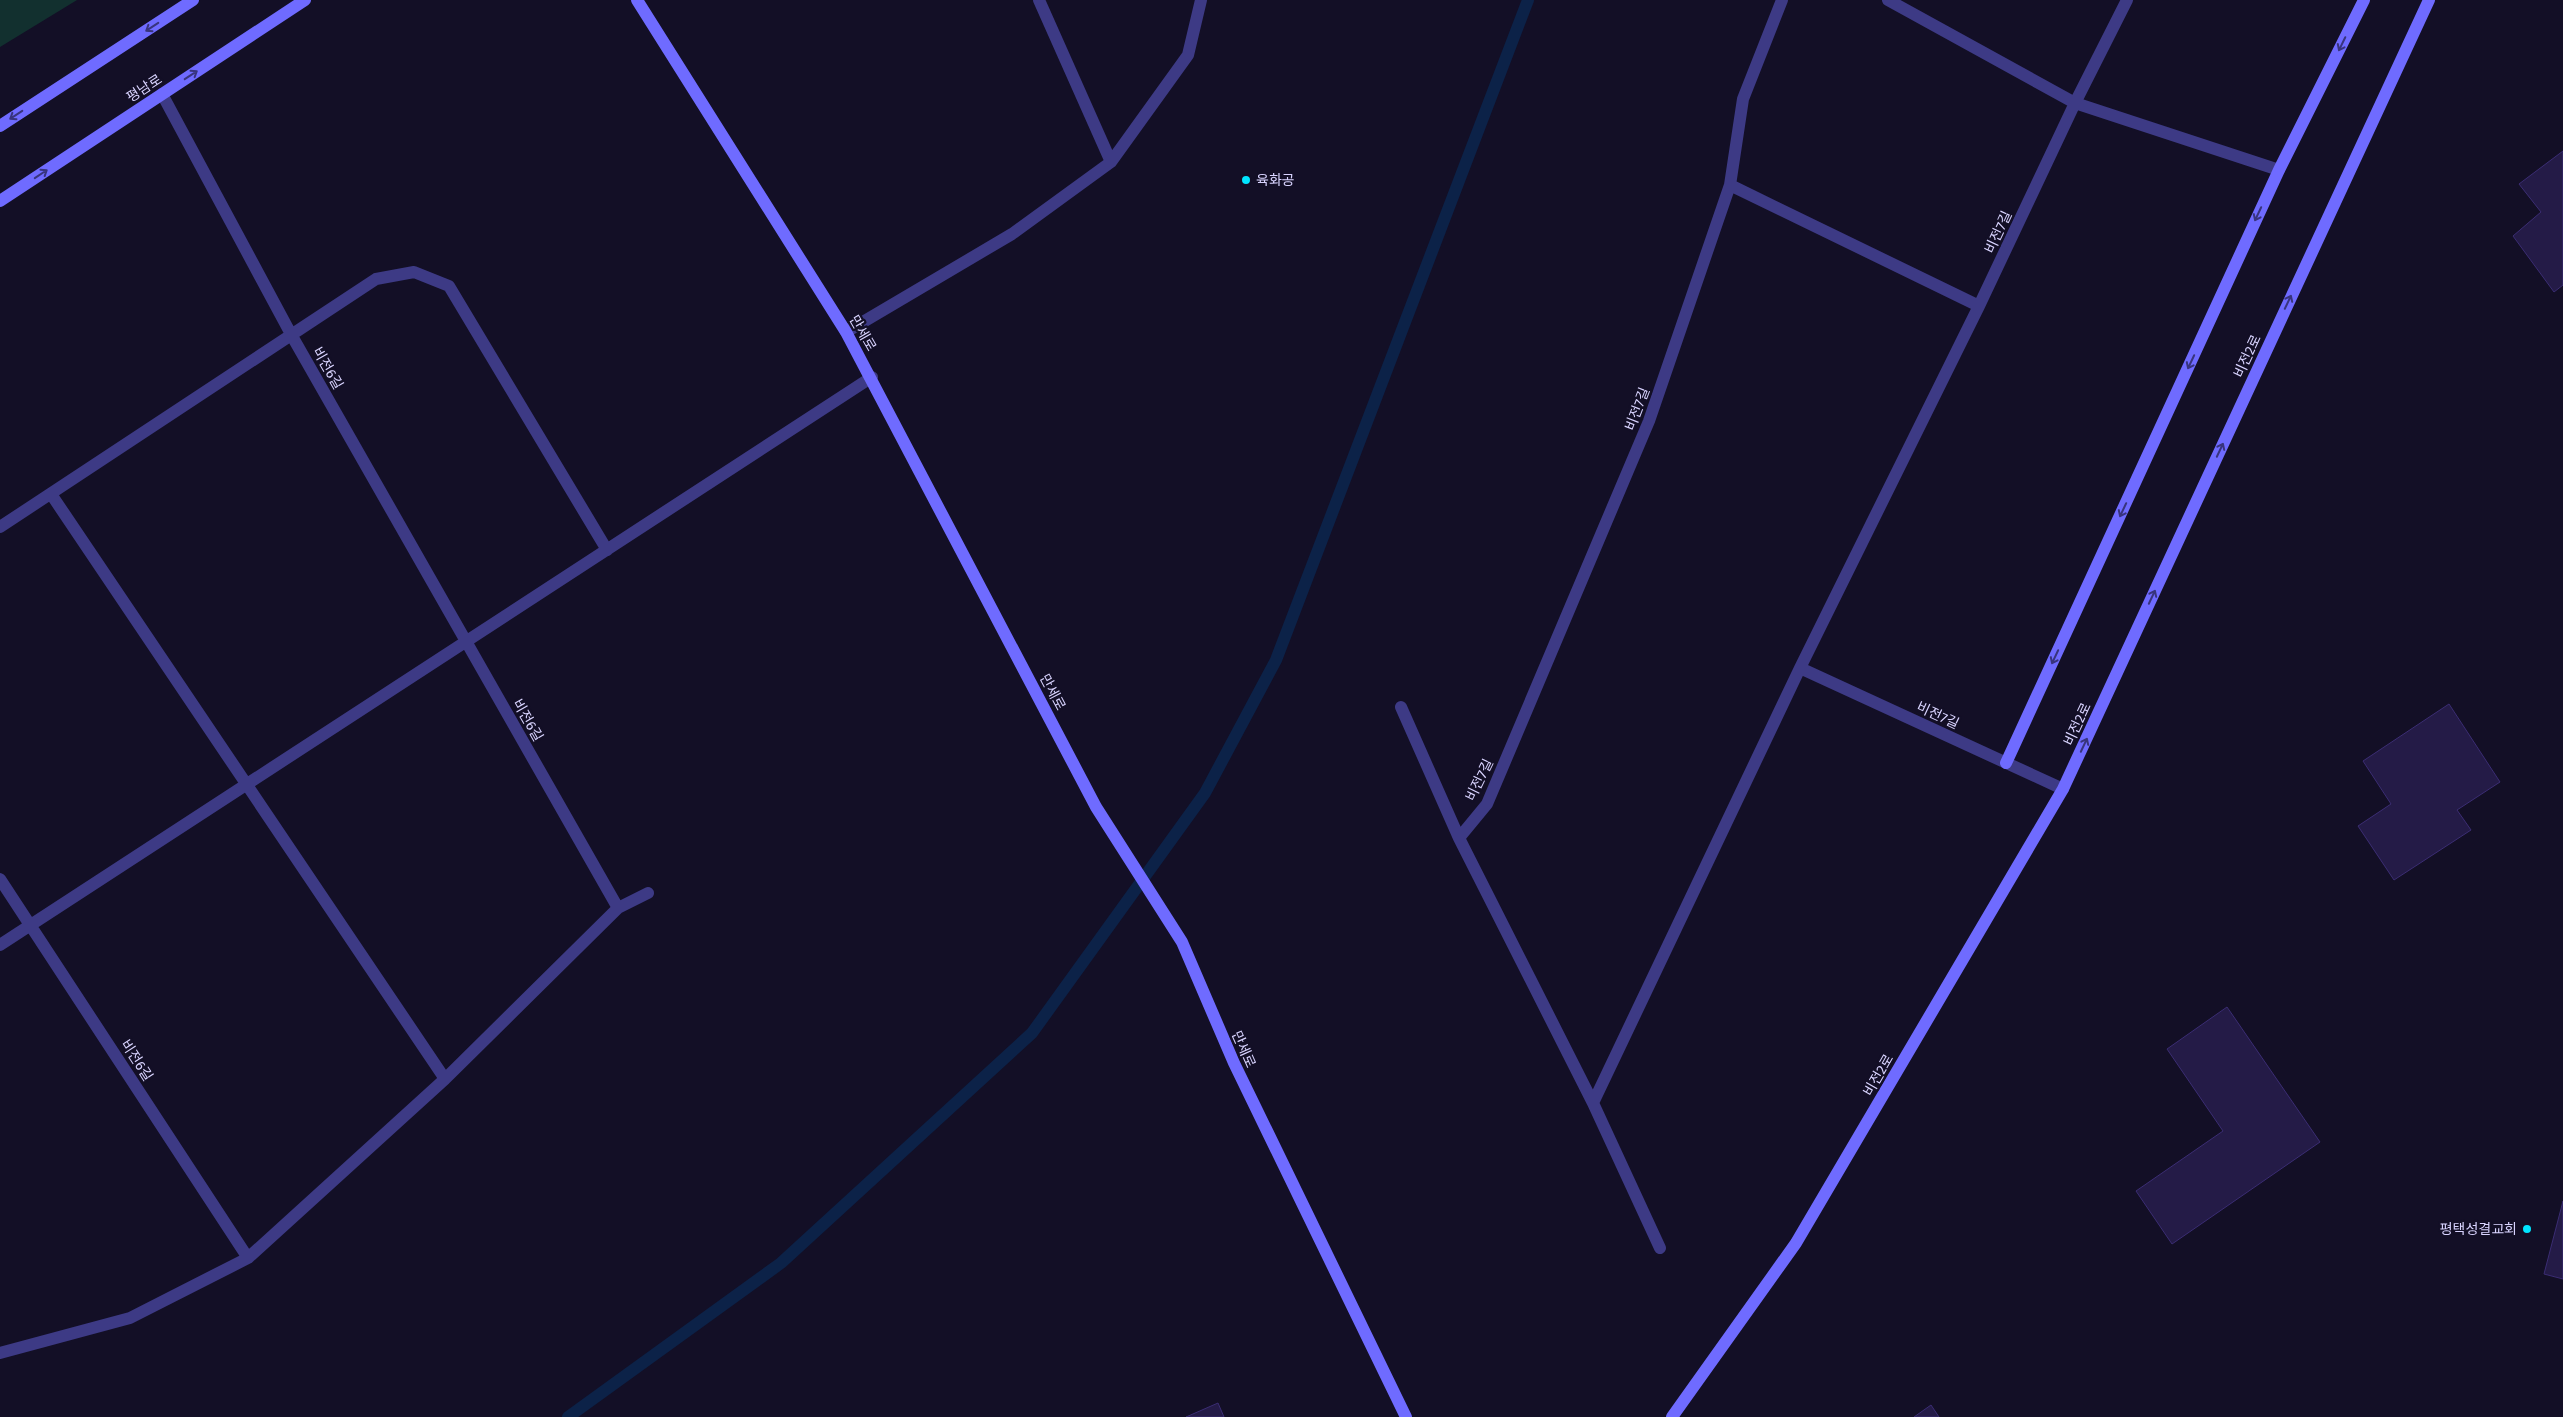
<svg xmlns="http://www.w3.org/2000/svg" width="2563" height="1417" viewBox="0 0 2563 1417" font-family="'Fira Sans','Noto Sans KR',sans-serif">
  <rect width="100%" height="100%" fill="#130f26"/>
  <path fill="#12302f" d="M0,0h77l-77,47z"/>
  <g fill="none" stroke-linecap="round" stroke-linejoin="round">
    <path stroke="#0c2248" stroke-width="12" d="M568,1417l213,-154 251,-230 173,-240 71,-133 252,-660"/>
  </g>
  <path fill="#241b47" stroke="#3b2d73" d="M2563,151v134l-9,7 -41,-56 28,-24 -22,-28z
    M2449,704l51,78 -43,28 14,20 -77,50 -36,-54 33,-22 -28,-43z
    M2227,1007l93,135 -148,102 -36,-53 87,-60 -56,-82z
    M2563,1201v78l-19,-5z
    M1218,1403l6,14h-38z
    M1931,1405l8,12h-25z"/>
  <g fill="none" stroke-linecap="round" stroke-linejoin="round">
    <path stroke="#3d3a85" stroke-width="12" d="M1039,0l72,162
      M1782,0l-39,99 -13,86 -81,236 -162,383 -28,34 134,265 207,-435 179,-362 96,-203 52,-103
      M1888,0l187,103 204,67
      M162,94l130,242 326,572
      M1730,185l249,121
      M846,332l166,-98 99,-72 77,-107 13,-55
      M51,494l394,585
      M0,527l376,-248 38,-7 35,14 158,264
      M1800,668l263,121
      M1401,707l58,131
      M0,879l248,379
      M0,945l872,-568
      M1593,1103l67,145
      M0,1353l130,-35 118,-60 197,-179 173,-171 30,-15"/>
    <path stroke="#6f6bff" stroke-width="12" d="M637,0l209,332 250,475 86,135 52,121 172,354
      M0,126l193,-126
      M0,201l305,-201
      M2006,763l273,-593 85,-170
      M1672,1417l124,-174 267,-454 366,-789"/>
  </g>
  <defs><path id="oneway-shaft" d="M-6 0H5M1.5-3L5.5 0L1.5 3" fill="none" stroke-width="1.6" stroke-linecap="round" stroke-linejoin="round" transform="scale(1.25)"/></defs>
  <g stroke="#38347d">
    <use href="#oneway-shaft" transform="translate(152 27) rotate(147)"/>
    <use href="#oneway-shaft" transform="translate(2342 44) rotate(116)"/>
    <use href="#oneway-shaft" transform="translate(191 75) rotate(-33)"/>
    <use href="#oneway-shaft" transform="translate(16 115) rotate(147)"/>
    <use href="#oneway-shaft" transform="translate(41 174) rotate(-34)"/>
    <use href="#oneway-shaft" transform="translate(2258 214) rotate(115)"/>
    <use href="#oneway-shaft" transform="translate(2288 302) rotate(-65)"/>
    <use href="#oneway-shaft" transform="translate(2191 362) rotate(115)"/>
    <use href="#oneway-shaft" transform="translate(2220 450) rotate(-65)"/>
    <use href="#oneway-shaft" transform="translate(2123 510) rotate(115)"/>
    <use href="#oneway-shaft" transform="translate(2152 597) rotate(-65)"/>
    <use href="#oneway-shaft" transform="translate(2055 657) rotate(115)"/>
    <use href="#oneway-shaft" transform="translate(2084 745) rotate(-65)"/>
  </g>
  <g fill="#00e5ff" stroke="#130f26" stroke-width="2">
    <circle cx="1246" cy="180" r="5"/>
    <circle cx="2527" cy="1229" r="5"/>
  </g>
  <g text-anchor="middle" stroke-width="4.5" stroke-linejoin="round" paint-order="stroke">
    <g font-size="14" fill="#d9d4ff" stroke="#130f26">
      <text transform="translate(144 88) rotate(-33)" y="5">평남로</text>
      <text transform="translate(1998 232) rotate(-65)" y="5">비전7길</text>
      <text transform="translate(863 333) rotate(60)" y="5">만세로</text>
      <text transform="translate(2247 356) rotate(-65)" y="5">비전2로</text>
      <text transform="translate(328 368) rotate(60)" y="5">비전6길</text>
      <text transform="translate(1637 409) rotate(-69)" y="5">비전7길</text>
      <text transform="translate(1053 692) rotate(62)" y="5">만세로</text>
      <text transform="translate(1938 715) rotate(25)" y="5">비전7길</text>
      <text transform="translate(528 720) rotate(60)" y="5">비전6길</text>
      <text transform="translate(2077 724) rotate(-65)" y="5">비전2로</text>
      <text transform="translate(1479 780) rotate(-64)" y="5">비전7길</text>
      <text transform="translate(1244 1049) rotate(66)" y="5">만세로</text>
      <text transform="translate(137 1060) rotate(57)" y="5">비전6길</text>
      <text transform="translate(1878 1075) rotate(-60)" y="5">비전2로</text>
    </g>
    <g font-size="14" fill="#d9d4ff" stroke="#130f26" text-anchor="start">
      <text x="1256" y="185">육화공</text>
      <text x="2517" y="1234" text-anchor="end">평택성결교회</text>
    </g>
  </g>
</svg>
